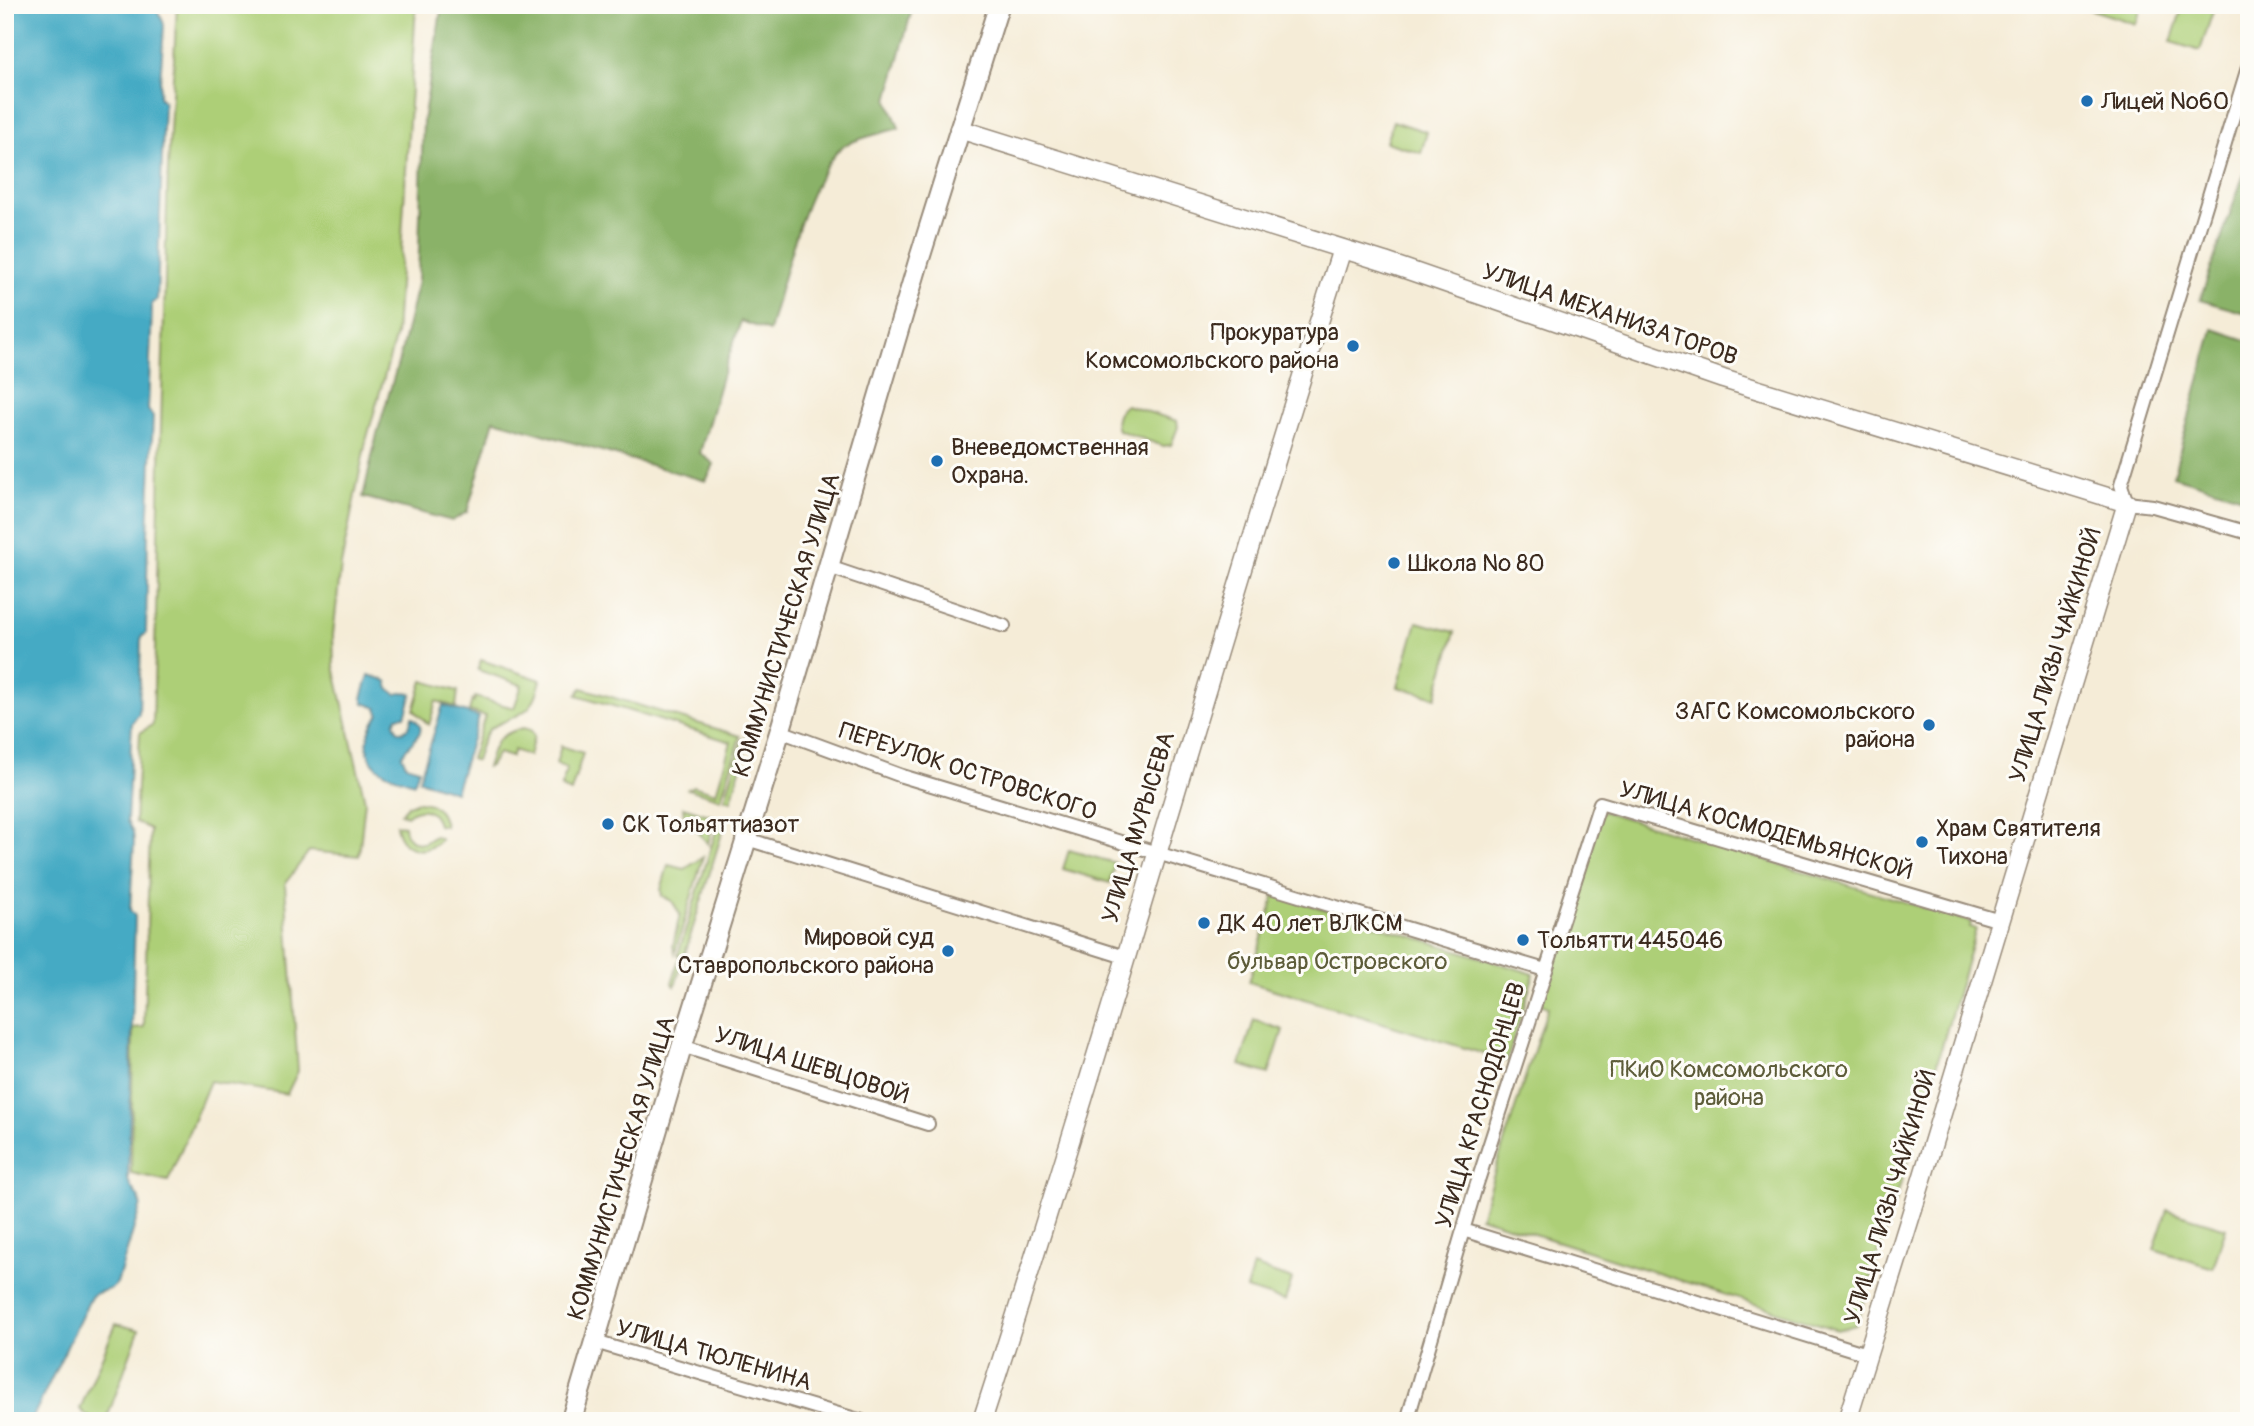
<svg xmlns="http://www.w3.org/2000/svg" width="2254" height="1426" viewBox="0 0 2254 1426" font-family="Pangolin,sans-serif">
  <rect width="100%" height="100%" fill="#fdfcf7"/>
  <filter id="ink" filterUnits="userSpaceOnUse"><feTurbulence type="fractalNoise" baseFrequency=".0143" numOctaves="2"/><feDisplacementMap in="SourceGraphic" scale="14" xChannelSelector="R" yChannelSelector="G"/><feConvolveMatrix kernelMatrix="1 2 1 2 8 2 1 2 1" color-interpolation-filters="sRGB"/></filter>
  <filter id="wash" filterUnits="userSpaceOnUse"><feTurbulence type="fractalNoise" baseFrequency=".00686" numOctaves="4" result="noise"/><feDisplacementMap in="SourceGraphic" scale="28" xChannelSelector="R" yChannelSelector="G"/><feGaussianBlur stdDeviation="1.57" result="paint"/><feColorMatrix in="noise" values="0 0 0 0 0 0 0 0 0 0 0 0 0 0 0 0 0 1.4 0 .05"/><feComposite in="paint" operator="in"/></filter>
  <g filter="url(#wash)">
    <rect width="100%" height="100%" fill="#f5ecd7"/>
    <path fill="#adcf77" stroke="#747c4a" stroke-width="2" d="M177,5h239l-20,330 -30,106 -25,124 -8,70 1,31 31,135 -6,55 -50,-5 -24,33 13,187 -11,23 -77,-13 -42,100 -37,-8 2,-145 11,-1 6,-198 -15,-7 5,-89 13,-9 15,-557z
      M2077,5h65l-6,19z
      M2183,5h32l-15,46 -29,-9z
      M1393,121l34,11 -6,21 -35,-11z
      M1126,405l51,16 1,6 -7,18 -8,1 -45,-16c-4,-8 0,-20 8,-25z
      M1417,622l38,10 -19,65 -38,-10z
      M481,660l60,20c-7,28 -12,31 -38,42 -5,2 -10,4 -14,8 -7,8 -10,21 -13,31l-5,-2 14,-43 -16,-5 3,-11 2,1 1,-4 39,11 8,-23 -44,-15z
      M423,681l35,10 -2,16 -20,-6 -7,24 -15,-15z
      M582,688l158,48 -19,63 -33,-10 5,-3 23,7 15,-51 -154,-47z
      M523,728l8,2 3,6 -5,20 -15,-6 -3,7 -13,-4 -8,13 -3,1c8,-25 9,-32 36,-39z
      M745,738h4l-18,63 -6,-2 17,-59z
      M561,746l22,7 -12,39 -10,-4 6,-20 -11,-4z
      M416,802c17,-1 26,7 29,24l-7,-1c-4,-16 -19,-20 -31,-9l-6,-3 7,-8z
      M683,807l32,10 -7,27 -12,-15 -1,-9 -11,-5z
      M1602,811l369,111 -1,5 6,2 -59,203 -61,193 -19,5 -357,-113 68,-210 -8,-3z
      M720,818l6,2 -51,166 -3,-3 8,-27 -2,-1z
      M396,825l8,1c1,12 9,18 20,17l11,-7 6,3c-16,19 -42,11 -45,-14z
      M1069,850l46,13 -5,20 -47,-14z
      M703,857l-28,96 -2,-7 7,-32 -8,-13 -10,-5 -1,-6 7,-25 17,4z
      M1275,894l259,80 -27,87 -258,-79z
      M1254,1020l29,10 -14,44 -29,-9z
      M2167,1210l59,18 -13,40 -59,-19z
      M1253,1266l39,13 -7,22 -39,-12z
      M116,1324l23,6 -33,91c-13,0 -17,-2 -26,-12z"/>
    <path fill="#8ab268" stroke="#626e43" stroke-width="2" d="M442,5h471l-25,95 11,28c-12,4 -49,12 -57,19 -37,33 -59,135 -73,184l-28,-10 -18,52 -23,80 14,11 -8,17 -212,-61 -27,92 -15,9 -89,-24 14,-63 24,-81 17,-72 5,-160z
      M2249,159v155l-49,-14z
      M2213,329l36,12v158l-76,-23z"/>
    <path fill="#44aac4" stroke="#406a71" stroke-width="2" d="M5,5h151c0,8 7,12 8,21l-5,71 5,5 -7,198 -5,3v5l-4,102 5,6 -5,118 -2,97v3l-4,2 -1,4 -2,74 -7,9 -5,98 6,11 1,10 -4,68 5,6 -7,263c1,10 12,15 13,26l-24,78c-7,10 -18,6 -26,14l-60,124h-26z
      M369,675l18,6 2,8 7,5 11,-2 5,2 -7,22 -8,1 -3,6 3,7 5,2 7,-5 3,-10c22,15 -5,25 -10,39l4,9 13,4 -5,14c-26,-8 -54,-15 -45,-50 2,-8 7,-13 10,-20l-2,-5 -13,-5 -2,-5z
      M443,705l36,12 -24,75 -36,-12z"/>
  </g>
  <g filter="url(#ink)">
    <g fill="none" stroke-linecap="round" stroke-linejoin="round">
      <g stroke="#988b7a" stroke-width="16">
        <path id="street" d="M2249,64l-128,421 6,18 26,3 96,27
          M829,567l175,59
          M780,731l122,45 643,194
          M747,839l378,118
          M682,1046l246,78
          M1463,1230l404,124
          M595,1342l267,79
          M1407,1421l67,-228 126,-390 400,118"/>
      </g>
      <g stroke="#988b7a" stroke-width="21">
        <path id="secondary" d="M959,129l426,133 338,117 404,124 -208,686 -72,232
          M982,1421c126,-389 236,-783 360,-1172"/>
      </g>
      <g stroke="#988b7a" stroke-width="23">
        <path id="primary" d="M571,1421l111,-375 98,-315 139,-471 80,-255"/>
      </g>
      <use href="#street" stroke="#fff" stroke-width="12"/>
      <use href="#secondary" stroke="#fff" stroke-width="18"/>
      <use href="#primary" stroke="#fff" stroke-width="19"/>
    </g>
  </g>
  <g fill="#1f6fb2" stroke="#fdfcf7" stroke-width="2.5">
    <circle cx="2087" cy="101" r="7"/>
    <circle cx="1353" cy="346" r="7"/>
    <circle cx="937" cy="461" r="7"/>
    <circle cx="1394" cy="563" r="7"/>
    <circle cx="1929" cy="725" r="7"/>
    <circle cx="608" cy="824" r="7"/>
    <circle cx="1922" cy="842" r="7"/>
    <circle cx="1204" cy="923" r="7"/>
    <circle cx="1523" cy="940" r="7"/>
    <circle cx="948" cy="951" r="7"/>
  </g>
  <g text-anchor="middle" stroke-width="6" stroke-linejoin="round" paint-order="stroke">
    <g font-size="24" fill="#3b2a1e" stroke="#fdfcf7" text-anchor="start">
      <text x="2101" y="109">Лицей №60</text>
      <text x="1339" y="340" text-anchor="end">Прокуратура<tspan x="1339" dy="28">Комсомольского района</tspan></text>
      <text x="951" y="455">Вневедомственная<tspan x="951" dy="28">Охрана.</tspan></text>
      <text x="1408" y="571">Школа № 80</text>
      <text x="1915" y="719" text-anchor="end">ЗАГС Комсомольского<tspan x="1915" dy="28">района</tspan></text>
      <text x="622" y="832">СК Тольяттиазот</text>
      <text x="1936" y="836">Храм Святителя<tspan x="1936" dy="28">Тихона</tspan></text>
      <text x="1218" y="931">ДК 40 лет ВЛКСМ</text>
      <text x="934" y="945" text-anchor="end">Мировой суд<tspan x="934" dy="28">Ставропольского района</tspan></text>
      <text x="1537" y="948">Тольятти 445046</text>
    </g>
    <g font-size="24" fill="#3b2a1e" stroke="#fdfcf7">
      <text transform="translate(1610 314) rotate(19)" y="8">УЛИЦА МЕХАНИЗАТОРОВ</text>
      <text transform="translate(786 625) rotate(-73)" y="8">КОММУНИСТИЧЕСКАЯ УЛИЦА</text>
      <text transform="translate(2055 655) rotate(-73)" y="8">УЛИЦА ЛИЗЫ ЧАЙКИНОЙ</text>
      <text transform="translate(968 771) rotate(18)" y="8">ПЕРЕУЛОК ОСТРОВСКОГО</text>
      <text transform="translate(1138 827) rotate(-73)" y="8">УЛИЦА МУРЫСЕВА</text>
      <text transform="translate(1766 830) rotate(16)" y="8">УЛИЦА КОСМОДЕМЬЯНСКОЙ</text>
      <text transform="translate(812 1065) rotate(18)" y="8">УЛИЦА ШЕВЦОВОЙ</text>
      <text transform="translate(1480 1105) rotate(-73)" y="8">УЛИЦА КРАСНОДОНЦЕВ</text>
      <text transform="translate(621 1168) rotate(-73)" y="8">КОММУНИСТИЧЕСКАЯ УЛИЦА</text>
      <text transform="translate(1890 1197) rotate(-73)" y="8">УЛИЦА ЛИЗЫ ЧАЙКИНОЙ</text>
      <text transform="translate(714 1355) rotate(16)" y="8">УЛИЦА ТЮЛЕНИНА</text>
    </g>
    <g font-size="24" fill="#5d5c39" stroke="#fdfcf7">
      <text x="1337" y="969">бульвар Островского</text>
      <text x="1729" y="1077">ПКиО Комсомольского<tspan x="1729" dy="28">района</tspan></text>
    </g>
  </g>
  <rect width="2254" height="1426" fill="none" stroke="#fdfcf7" stroke-width="28"/>
</svg>
